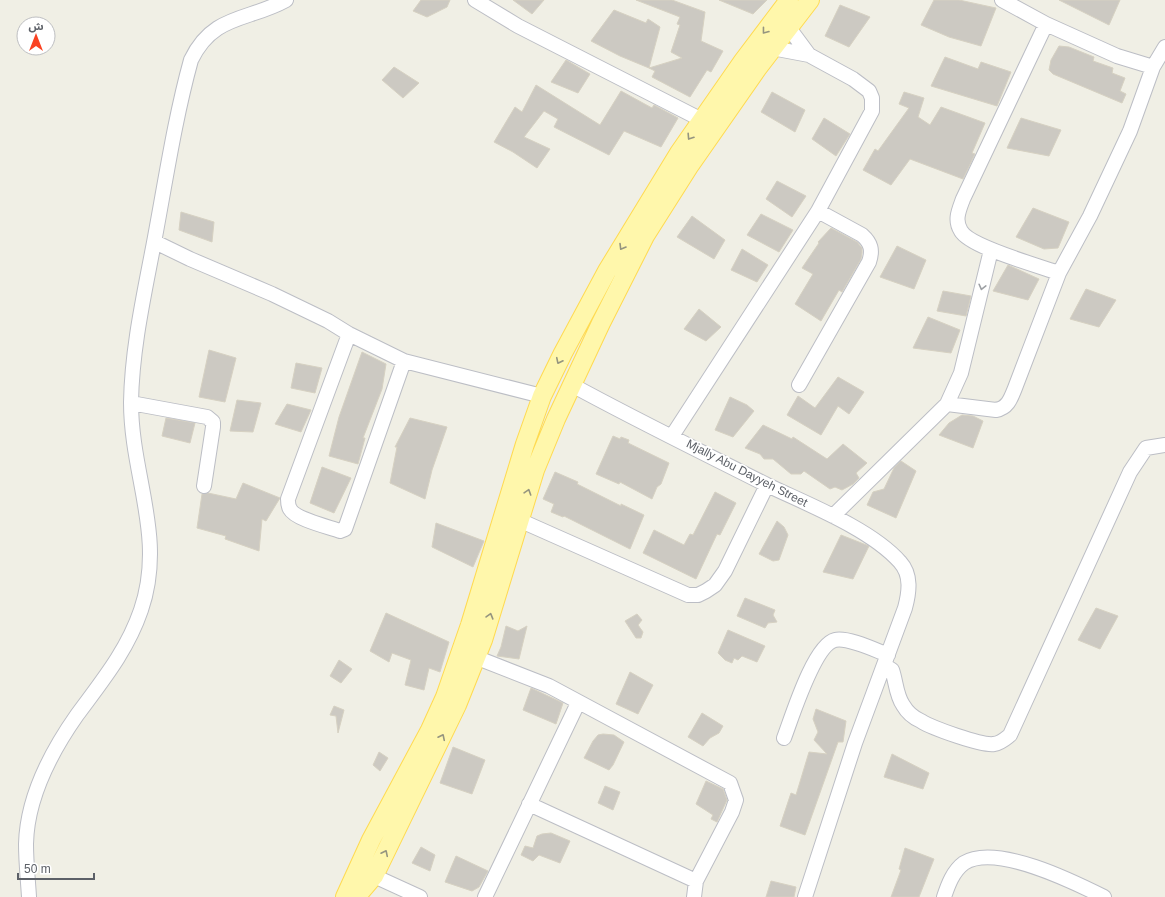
<svg xmlns="http://www.w3.org/2000/svg" width="1165" height="897" viewBox="0 0 1165 897" font-family="Arial,'Noto Sans Arabic',sans-serif">
  <rect width="100%" height="100%" fill="#f0efe5"/>
  <path fill="#ccc9c2" stroke="#d6d1c2" d="M421,0h29l-3,7 -20,10 -14,-6z
    M513,0h31l-12,14z
    M636,0h36l33,12 -4,29 22,10 -12,21 -4,-2 -17,27 -38,-20 3,-6 -6,-3 33,-10 -11,-6 9,-27 -3,-1 3,-7z
    M719,0h48l-14,14z
    M934,0h25l37,8 -15,38 -32,-9 -28,-12z
    M1059,0h61l-11,25z
    M840,5l30,12 -21,30 -24,-11z
    M614,10l32,13 2,-4 12,8 -11,41 -29,-12 -29,-15z
    M1059,46l10,1 25,10 -1,4 20,7 -1,5 13,5 -5,13 6,3 -4,9 -69,-29 -4,-4 2,-10z
    M945,57l33,12 3,-7 30,10 -14,34 -66,-20z
    M566,60l24,14 -12,19 -27,-11z
    M394,67l25,16 -16,15 -21,-18z
    M536,85l64,40 21,-34 31,17 2,-3 24,13 -17,29 -37,-16 -15,24 -55,-28 4,-8 -14,-8 -20,26 26,12 -13,19 -24,-16 -19,-10 21,-35 7,5z
    M772,92l33,18 -10,22 -34,-20z
    M904,92l20,6 -6,19 12,8 11,-18 44,16 -13,30 3,1 -12,25 -53,-20 -19,26 -28,-15 12,-21 3,2 31,-43 -10,-4z
    M824,118l26,16 -14,22 -24,-17z
    M1021,118l40,12 -12,26 -42,-8z
    M777,181l29,15 -14,21 -26,-18z
    M1033,208l36,14 -11,26 -14,1 -28,-12z
    M181,212l33,10 -2,20 -33,-12z
    M761,214l32,16 -14,22 -32,-17z
    M692,216l33,24 -11,19 -37,-22z
    M831,228l26,14 5,6v5l-1,6 -19,33 -3,-2 -18,31 -26,-17 18,-30 -11,-6 17,-25 -1,-1z
    M897,246l29,14 -12,29 -34,-12z
    M742,249l26,16 -11,17 -26,-12z
    M1008,265l31,14 -11,21 -35,-9z
    M1086,289l30,11 -17,27 -29,-8z
    M943,291l28,5 -5,20 -29,-5z
    M699,309l22,18 -15,14 -22,-12z
    M928,317l32,13 -9,23 -38,-5z
    M209,350l27,8 -11,44 -26,-5z
    M362,352l24,12 -4,25 -19,49h2l-7,26 -29,-8 10,-39z
    M296,363l26,5 -7,25 -24,-5z
    M838,377l26,15 -15,22 -11,-8 -17,29 -34,-20 11,-19 17,12z
    M730,397l17,8 7,6 -21,26 -18,-7z
    M237,400l24,3 -8,29 -23,-1z
    M287,404l24,6 -10,22 -26,-8z
    M962,415l11,1 10,5 -10,27 -34,-13 10,-12z
    M166,418l29,5 -5,20 -28,-7z
    M410,418l37,9 -15,43 -7,29 -35,-16 7,-36h-2z
    M763,425l29,14 1,-2 34,22 16,-15 24,19 -11,10 3,5 -6,6 -11,6 -7,-3 -5,2 -26,-18 -3,3h-10l-18,-15h-9l-4,-5 -15,-6z
    M613,436l7,3 1,-2 8,3 -1,3 41,20 -8,21 -4,3 -5,12 -32,-17 -1,2 -23,-10z
    M901,461l15,10 -20,47 -29,-13 6,-13 11,-3 10,-21z
    M322,467l29,11 -17,35 -24,-10z
    M555,472l23,10 -1,2 44,22v-2l23,11 -14,34 -66,-33 -1,1 -12,-5 3,-8 -11,-5z
    M243,483l37,15 -14,23 -4,-2 -3,32 -34,-12 1,-3 -29,-8 5,-34 6,-1 28,6z
    M715,492l21,11 -16,32 -3,-1 -21,45 -53,-26 11,-23 30,15 6,-11 3,1z
    M777,521l7,6 4,8 -9,25 -6,1 -14,-7z
    M436,523l48,18 -11,26 -41,-20z
    M841,535l28,11 -16,33 -30,-7z
    M745,598l30,12 -2,5 4,7 -9,1 -3,5 -28,-12z
    M1096,608l22,8 -18,33 -22,-9z
    M386,613l63,29 -9,30 -11,-4 -5,22 -19,-5 6,-25 -19,-7 -3,9 -19,-11z
    M637,614l5,6 -4,5 5,7 -2,6h-5l-11,-17z
    M506,626l12,5 9,-5 -8,33 -22,-3 4,-9z
    M728,630l37,16 -8,16 -15,-6 -4,4 -4,-2 -2,5 -7,-3 -7,-7z
    M339,660l13,9 -11,14 -11,-7z
    M630,672l23,13 -15,29 -22,-10z
    M531,688l32,15 -7,21 -33,-14z
    M334,706l10,4 -6,23 -2,-17 -6,-1z
    M816,709l30,12 -3,21h-5l-33,93 -25,-9 11,-33 5,2 13,-43 18,2 -13,-14 4,-8 -5,-13z
    M702,713l21,13 -4,7 -9,5 -7,8 -15,-9z
    M603,734l11,1 10,7 -11,23 -4,5 -25,-12 9,-17 5,-6z
    M453,747l32,13 -13,34 -32,-11z
    M379,752l9,6 -8,13 -7,-6z
    M892,754l37,19 -6,16 -39,-12z
    M706,781l17,8 4,11 -10,22 -6,-3 2,-4 -17,-11z
    M605,786l15,6 -7,18 -15,-7z
    M551,833l19,8 -10,22 -21,-8 -6,6 -12,-6 4,-9 8,2 4,-12 5,-2z
    M421,847l14,8 -5,16 -18,-8z
    M905,848l29,11 -15,38h-28l10,-27 -2,-1z
    M456,856l32,15 -9,16 -7,4 -27,-9z
    M771,881l25,6 -2,10h-28z"/>
  <g fill="none" stroke-linecap="round" stroke-linejoin="round">
    <g stroke="#bcbec5" stroke-width="16">
      <path id="minor" d="M475,0l43,26 184,94
        M1002,0l44,24 71,32 36,11 12,-20
        M789,28l20,27
        M155,242l35,17 82,35 56,27 21,13 55,27 138,35
        M1059,273l31,-57 40,-85 23,-64
        M349,334l-61,165c0,3 0,7 2,10 5,10 39,18 50,22l5,-2 59,-168
        M572,385c64,35 130,67 195,100 40,19 104,44 133,77 12,13 9,31 5,46l-50,135 -50,154
        M799,385l70,-123c4,-12 2,-19 -7,-27l-44,-24
        M131,403l76,14 6,5v5l-9,59
        M947,404l49,6c12,-2 15,-12 19,-22l44,-115c-20,-7 -89,-26 -98,-42 -7,-11 -2,-21 2,-32l83,-175
        M672,436l146,-225 54,-100v-13l-3,-7 -16,-12 -44,-24 -37,-7
        M833,516l114,-112 14,-31 30,-123
        M519,520l169,75h10l8,-4 9,-6 10,-14 42,-86
        M475,657l74,29 181,97 6,17 -4,12 -36,69 -2,16
        M884,665l8,5c4,11 4,25 11,35 4,7 11,13 18,16 11,7 61,25 73,23 7,-1 11,-5 16,-9l120,-263 16,-24 19,-3
        M784,738c8,-21 30,-93 51,-98 13,-3 40,10 53,15
        M529,804l167,77
        M366,871l8,5 46,21
        M29,897c-1,-17 -3,-35 -3,-53 1,-46 25,-92 51,-129 25,-34 50,-64 64,-105 25,-73 -10,-134 -10,-208 1,-56 14,-111 24,-165 11,-59 20,-119 36,-177 22,-46 57,-39 95,-60
        M485,897l93,-194
        M944,897c4,-12 9,-26 20,-34 32,-20 110,19 140,34"/>
    </g>
    <g stroke="#ffda50" stroke-width="20">
      <path id="major" d="M345,897l26,-57 59,-110 15,-33 25,-72 55,-181 17,-48 21,-43 44,-82 72,-118 64,-92 46,-61
        M356,897l18,-21 83,-171 26,-65 52,-170 21,-51 45,-96 44,-87 45,-71 67,-96 53,-69"/>
    </g>
    <use href="#minor" stroke="#fff" stroke-width="14"/>
    <use href="#major" stroke="#fff7ab" stroke-width="18"/>
  </g>
  <defs><path id="oneway-chevron" d="M-2-3.5L2.5 0L-2 3.5" fill="none" stroke-width="1.6" stroke-linecap="round" stroke-linejoin="round"/></defs>
  <g stroke="#95957f">
    <use href="#oneway-chevron" transform="translate(765 31) rotate(128)"/>
    <use href="#oneway-chevron" transform="translate(690 137) rotate(123)"/>
    <use href="#oneway-chevron" transform="translate(622 247) rotate(121)"/>
    <use href="#oneway-chevron" transform="translate(559 361) rotate(116)"/>
    <use href="#oneway-chevron" transform="translate(528 492) rotate(-72)"/>
    <use href="#oneway-chevron" transform="translate(490 616) rotate(-74)"/>
    <use href="#oneway-chevron" transform="translate(442 737) rotate(-64)"/>
    <use href="#oneway-chevron" transform="translate(385 853) rotate(-64)"/>
  </g>
  <use stroke="#9da0a4" href="#oneway-chevron" transform="translate(982 287) rotate(104)"/>
  <g text-anchor="middle" stroke-width="3.5" stroke-linejoin="round" paint-order="stroke">
    <g font-size="12" fill="#5c6067" stroke="#fff">
      <text transform="translate(747 473) rotate(27)" y="4">Mjally Abu Dayyeh Street</text>
    </g>
  </g>
  <g transform="translate(36 36)"><circle r="19" fill="#ffffff" stroke="#bebfc2"/>
  <path d="M0-3L7 15L0 10L-7 15Z" fill="#fa4222"/>
  <text y="-6" font-size="11" font-weight="bold" text-anchor="middle" fill="#5c6067">ش</text>
  </g>
  <path d="M18 873v6h76v-6" fill="none" stroke="#5c6067" stroke-width="2"/>
  <text x="24" y="873" font-size="12" fill="#5c6067" stroke="#ffffff" stroke-width="3" paint-order="stroke">50 m</text>
</svg>
